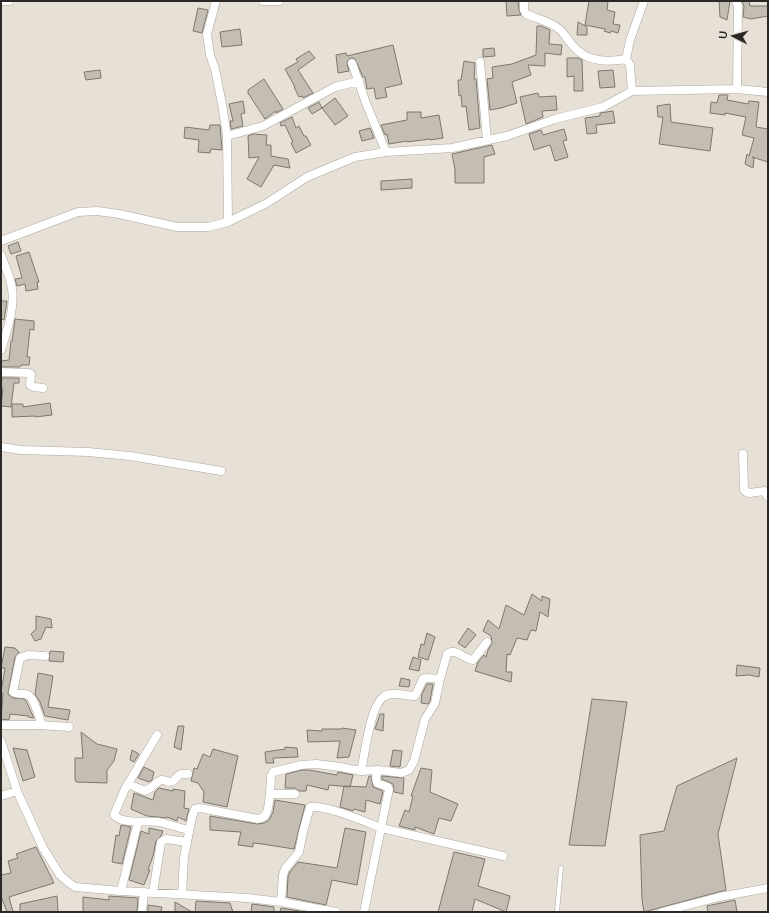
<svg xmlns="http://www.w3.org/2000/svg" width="769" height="913" viewBox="0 0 769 913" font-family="Manrope,sans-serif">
  <rect width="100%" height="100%" fill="#e7e0d6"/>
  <path fill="#c4bdb3" stroke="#7d776e" d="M506,1h12l1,9 2,5 -14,1z
    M589,1h19l-1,9 8,2 -2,12 7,1 -2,8 -7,-2 -1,2 -6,-2 1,-2 -20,-4z
    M719,1h11l-3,19 -7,-3z
    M742,1h7l1,5h18v10l-17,3 -8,-2 1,-11z
    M198,8l10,2 -6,23 -9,-2z
    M578,22l9,5v8h-10z
    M537,26h4l9,4 -1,14 13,1 -1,10 -16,-2v13l-17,-1 3,10 -19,7 5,21 -16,5 -11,2 -3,-31 6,-1 -1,-11 20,-3 24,-9z
    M240,29l2,16 -20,2 -2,-15z
    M393,45l9,39 -17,4 2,9 -11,2 -2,-11 -7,1 -2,-12h-2l-8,-18 -4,-1 -3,2 -1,4 2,7 -11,2 -2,-18 10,-2 1,3z
    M494,48l1,8 -12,1v-8z
    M309,51l6,7 -17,12 15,23 -10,5 -1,-2 -3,1 -5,-10h1l-10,-18 13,-7 -2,-3z
    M567,58h12l3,2 1,31h-9v-15l-7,1z
    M464,61l11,2 -1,16h2l4,49 -11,2 -3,-24 -4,1 -1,-12 -2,1 -1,-16h3z
    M100,70l1,8 -15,2 -2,-8z
    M613,70l2,17 -15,1 -2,-17z
    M264,79l19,30 -7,4v-2l-11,8 -17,-26v-3z
    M538,93l1,4 17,-1 1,14 -15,1 1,6 -17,7 -6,-27z
    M719,95h9l-1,5 21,4 1,-3 10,1 -3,25 12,2v33l-16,-5 2,1 -1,10 -8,-4 2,-10 2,2 5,-18 -12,-3 4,-18 -21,-4v2l-15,-2 1,-11 6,1z
    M335,98l13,18 -13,9 -13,-17z
    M243,101l2,12 -4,1 2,12 -12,3 -1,-8h3l-4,-17z
    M319,102l3,6 -10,6 -4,-6z
    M670,104l1,18 42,6 -3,23 -51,-7 4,-27h-5l-1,-11z
    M613,111l2,12 -19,2 1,8 -10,1 -2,-16 15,-2v-3z
    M407,112h14v6l18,-3 4,23 -13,2v-1l-23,3v-1l-18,3 -2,-10 -2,1 -4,-10 26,-5z
    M292,117l4,11 3,-2 5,10h2l5,9 -15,8 -5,-10 2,-1 -8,-17 -4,1 -1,-3z
    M210,125h10l2,25 -11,-1 -1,4 -12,-1 1,-12 -15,-2 1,-11 24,3z
    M370,128l4,10 -12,3 -3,-10z
    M564,129l3,11 -4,1 5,16 -13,4 -5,-16 -16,5 -5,-16 12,-4 2,5z
    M253,134l14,1 -1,10h5v11l17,3 2,9 -16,-3 -13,22 -14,-8 12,-22 -10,1 -1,-22z
    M492,145l3,9 -11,3v26h-29v-13l-3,-16z
    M412,179v9l-31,2v-9z
    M18,242l3,9 -10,3 -3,-8z
    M29,252l10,30h-2l1,7 -12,2 -1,-7 -8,2 -2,-7 7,-1 -6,-22z
    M1,301h6l-3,19 -3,-1z
    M15,319l19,2v9l-4,-1 -3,28h3l-1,8h-8l-1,2h-19v-6l8,-1 2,-19h1z
    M2,378h17v5h-5l-3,24 -10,-1 2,-18h-2z
    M50,403l2,12 -17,2v-1l-23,1v-13h11v3z
    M532,594l10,7v-5l8,3 -2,18 -8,-5 -4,19 -5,-1 -4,10 -10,-2 -7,17 -3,-1 -1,18h6l-1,10 -36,-11 3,-9 6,-7 2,2 2,-7 4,-7 -1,-7 -8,-5 5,-11 11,9 7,-24 18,10z
    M36,616l15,3 1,9 -6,-1 -5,12 -6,2 -4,-7 5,-5z
    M468,628l8,7 -11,13 -7,-5z
    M427,633l8,4 -7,23 -10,-3 3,-13 3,1z
    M5,647l10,1 4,4 -4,5 -7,37 5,4 11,1 2,2 8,17 -6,-1v-1l-18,-2 -1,6 -8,-1 2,-25 -2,-2 4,-24h-4z
    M50,651l14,1 -1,10 -14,-1z
    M413,657l8,3 -2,11 -10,-2z
    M737,665l23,3 -1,9 -10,-2 -13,1z
    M38,673l15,3 -5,31 22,3 -2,10 -23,-4 -5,-14 -5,-8z
    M401,678l9,2 -1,7 -10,-1z
    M427,684h6l-3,17 -2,3 -7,-1 1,-9z
    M592,699l35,3 -22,144 -36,-1z
    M380,714h4l-1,17 -8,-2z
    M178,726h6l-3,24 -7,-3z
    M342,728l14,2 -7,27 -12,1 3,-17 -32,1 -1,-12 15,1v-2h20z
    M81,732l16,12 20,5 -3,12 -7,9v13l-31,-1 -1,-3v-21h8z
    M285,747l12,1 1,9 -25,1 1,5h-8l-1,-11 20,-3z
    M13,748l14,2 8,27 -12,4z
    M213,749l25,7 -11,51 -24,-5 1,-10 -6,-9 -7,-2 3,-13 3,1 6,-15 7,3z
    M132,750l7,4 -5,8 -4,-2z
    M393,750l9,1 -2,16 -10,-1z
    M737,758l-19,76 8,56 -82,22 -2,-12 -2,-65 24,-4 13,-45z
    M144,767l10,5 -2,8 -3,2 -11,-4z
    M421,768l11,2 -2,22 28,12 -7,17 -12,-3 -5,16 -19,-7v3l-16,-4 6,-16 4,2 4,-16h-2z
    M302,770h7l28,5 1,-3 15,3 -3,12 -21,-2 -1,5 -21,-5 -1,6h-7l-4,-3h-10l1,-14z
    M369,776h2l2,11 10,4 -3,13 -14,-4 -1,12 -11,-3 -1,2 -13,-4 4,-21 22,1z
    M382,776l22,2 -1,16 -9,-2 -1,-8 -11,-5z
    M159,788l14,3v-2l12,2 -1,17 5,1 -3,12 -8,-4 -1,4 -10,-4v1l-20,-2 -16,-7 3,-16 19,7 2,-8z
    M275,800l30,5 -11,44 -32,-5 -9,-1v4l-15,-2 3,-13 -31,-2v-14l47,8 7,-1 5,-3 4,-8z
    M121,825l10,2 -9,37 -10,-2 4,-27 3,1z
    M149,828l14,3 -2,5 -5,5 -3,15 -5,14h2l-6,15 -15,-5 12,-49 8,3z
    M345,828l21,4 -9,53 -25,-5 -6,25 -39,-8 1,-21 2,-4 8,-10 39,6z
    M36,847l18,36 -45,14 4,15h-6l-6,-16v-21l10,-2 -3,-12 10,-3 -2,-4z
    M454,852l31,7 -7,27 32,10 -4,16 -31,-13 -3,13h-34z
    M57,896l1,16h-38v-8z
    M109,896l29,2 -1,14h-54v-15l26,3z
    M735,900l2,12h-29l-1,-6z
    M196,901l34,2 3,9h-38z
    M175,902l17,10h-17z
    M252,904l22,3v5h-23z
    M148,905l14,2 -1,5h-13z
    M281,908l24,4h-25z"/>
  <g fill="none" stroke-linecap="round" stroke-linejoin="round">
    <g stroke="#ada79d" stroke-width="5">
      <path id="lane" d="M557,912l4,-44"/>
    </g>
    <g stroke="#ada79d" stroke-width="9">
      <path id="street" d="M1,1h8
        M216,1l-9,33 3,21 5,14 7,35 5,32 1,86
        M263,1h16
        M524,1v9l2,4c11,5 23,7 33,15 6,5 10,13 16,19 13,14 34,14 51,11l4,6 2,26
        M736,1l2,5 -1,83
        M626,59l4,-19 14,-39
        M480,62l7,78
        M352,63l14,40 20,49
        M227,136l36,-10 72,-39 24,-6
        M1,241l77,-29 19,-1 22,3 58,13h31l20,-5 39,-19 40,-26 48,-20 31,-5 66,-4 55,-12 48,-17 48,-12 29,-16 105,-2 31,3
        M1,255c4,11 9,22 11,33 3,21 -5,42 -11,62
        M1,372l28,1 2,1 -1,11 4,2 9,1
        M1,447l20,3 67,2 42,4 91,15
        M743,454l1,36 2,2 4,1 14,-2 4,6
        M1,725h37l31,2
        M42,725c-3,-7 -7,-26 -14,-30 -5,-3 -10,1 -15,-3l7,-34 8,-3 17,1
        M157,735l-32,54 -11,26c9,10 33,5 45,7 10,2 20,6 30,8
        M1,741l16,50 26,57 17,27 8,7 7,5 46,4 126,7 34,4 55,10
        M361,771c4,-16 9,-68 24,-75 8,-5 21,0 30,0l8,-17 4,-1 13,1
        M128,784l17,7c6,-2 13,-10 16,-11 4,-1 8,4 12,1 8,-6 3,-8 15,-7
        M270,794l1,-18 2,-4 28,-7 15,-1 24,3 21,4 17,-1 23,3 8,-3 5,-9 11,-42 10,-16 5,-24 7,-25c9,-7 16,5 26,6l14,-18
        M1,796l16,-5
        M121,891l17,-69
        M153,893l8,-51 5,-3 21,3
        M182,894l2,-37 8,-40 3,-8 5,-1 58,11c12,-2 10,-15 12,-25h25
        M281,902l2,-27 2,-6 14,-17 4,-20 7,-25c17,-2 54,14 71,21l8,-39 -1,-2 -11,-4 -1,-5 2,-8
        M142,912l2,-20
        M364,912l17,-84 122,28
        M662,912l57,-15 49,-9"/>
    </g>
    <use href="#lane" stroke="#fff" stroke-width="4"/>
    <use href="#street" stroke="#fff" stroke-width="8"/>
  </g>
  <rect width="769" height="913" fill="none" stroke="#2b2925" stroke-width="4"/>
  <g transform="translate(733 36) rotate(276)" stroke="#e7e0d6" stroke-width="3" paint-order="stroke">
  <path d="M0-3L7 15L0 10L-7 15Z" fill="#2b2925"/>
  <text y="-6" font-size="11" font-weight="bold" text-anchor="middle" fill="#2b2925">U</text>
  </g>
</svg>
